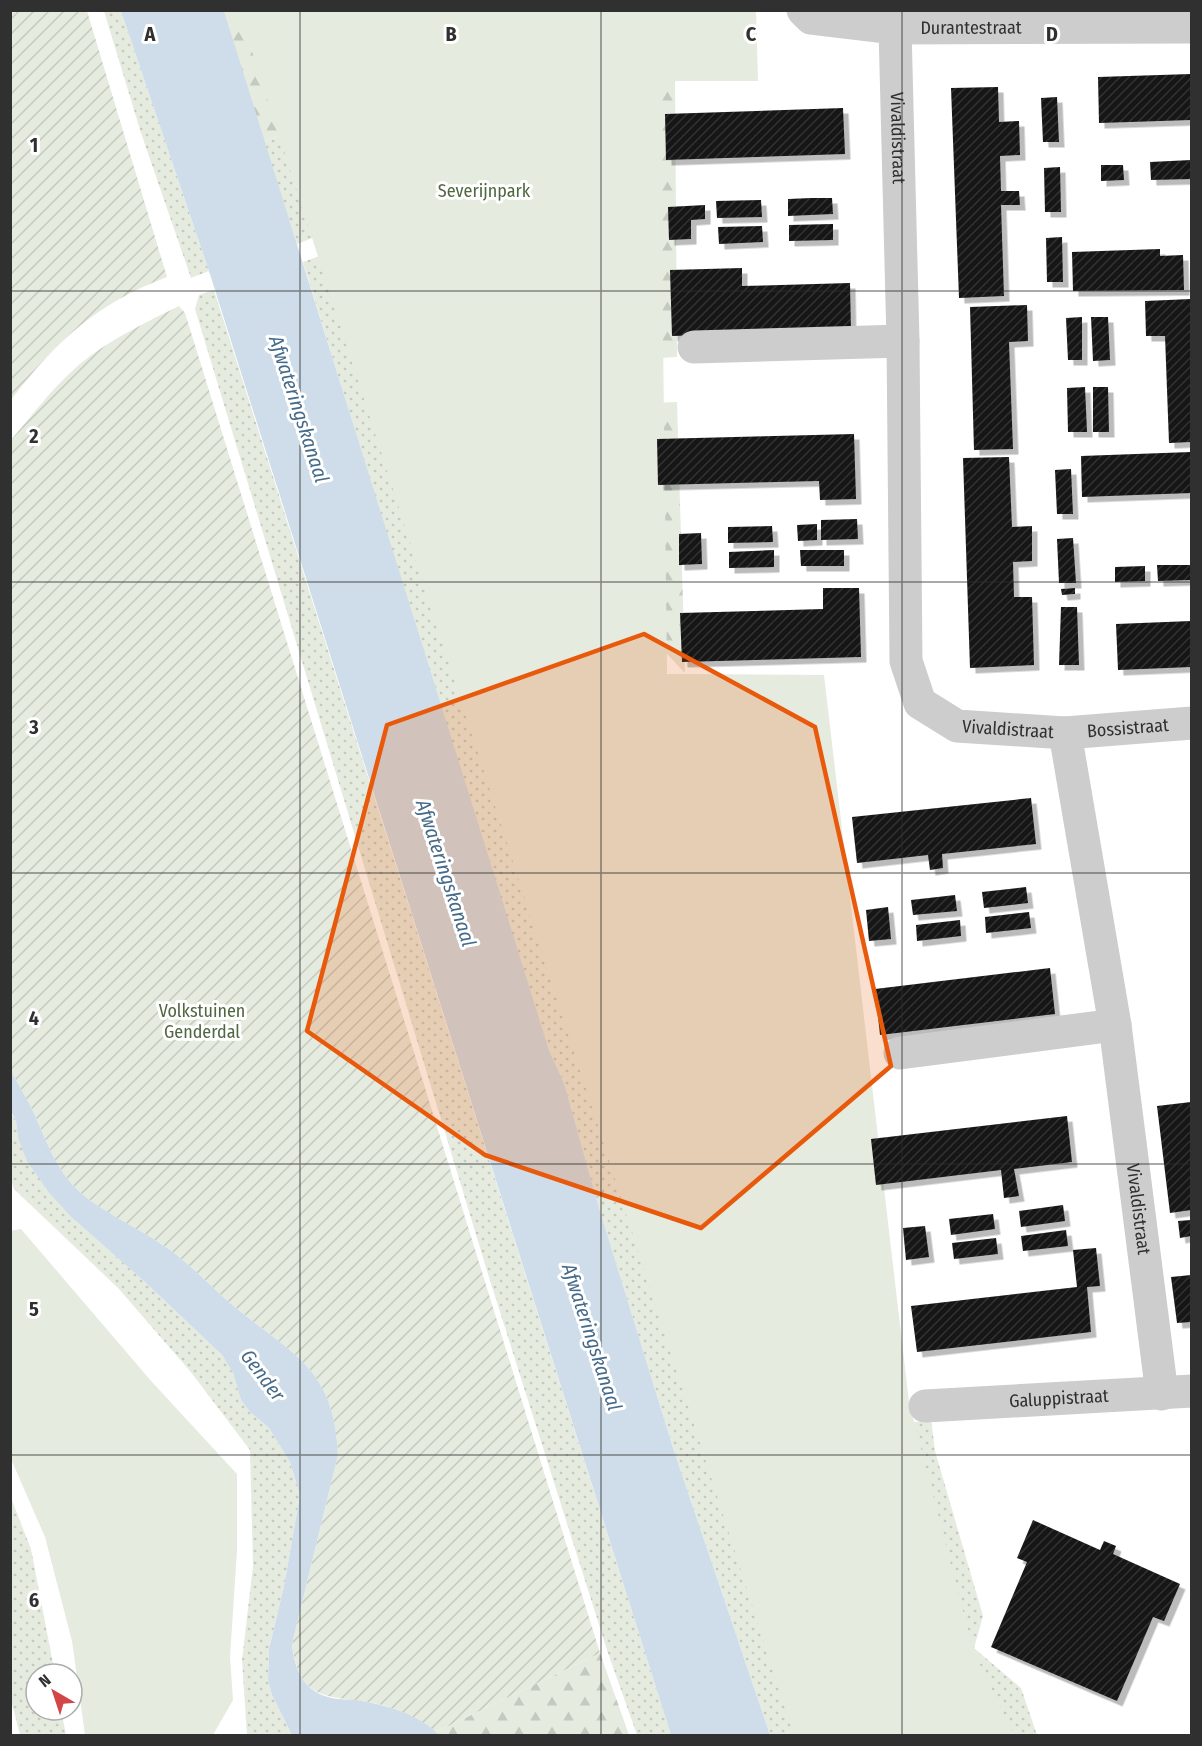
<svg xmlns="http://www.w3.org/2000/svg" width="1202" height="1746" viewBox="0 0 1202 1746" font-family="'Fira Sans Condensed',sans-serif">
  <defs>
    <pattern id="grass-dots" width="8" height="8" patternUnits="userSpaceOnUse" patternTransform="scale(1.5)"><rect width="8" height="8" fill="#e5ebdf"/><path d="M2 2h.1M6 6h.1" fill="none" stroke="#c5cac0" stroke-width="1.8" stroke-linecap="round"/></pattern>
    <pattern id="forest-firs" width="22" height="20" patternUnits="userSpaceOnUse" patternTransform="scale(1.5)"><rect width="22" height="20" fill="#e5ebdf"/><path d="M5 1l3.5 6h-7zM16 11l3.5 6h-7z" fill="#c5cac0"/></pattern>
    <pattern id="garden-furrows" width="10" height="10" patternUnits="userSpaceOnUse" patternTransform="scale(1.5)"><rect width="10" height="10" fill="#e5ebdf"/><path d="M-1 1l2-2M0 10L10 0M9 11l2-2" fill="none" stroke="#c5cac0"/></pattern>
    <pattern id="building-hatch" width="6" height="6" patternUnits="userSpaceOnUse" patternTransform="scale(1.5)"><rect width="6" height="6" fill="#171717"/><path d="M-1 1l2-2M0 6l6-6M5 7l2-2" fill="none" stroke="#303030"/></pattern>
    <filter id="shadow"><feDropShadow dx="5.5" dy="5.5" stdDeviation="0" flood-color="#0004"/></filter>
  </defs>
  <rect width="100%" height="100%" fill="#fff"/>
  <path fill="url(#grass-dots)" d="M104,11h17l88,260 -18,7 -50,-145z
    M355,110l22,103 -80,31 -34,-102z
    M375,236l481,1499h-86l-96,-284 -74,-240 -36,-128 -15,-33 -77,-241 -169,-547z
    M214,290l457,1445h-34l-29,-82 -120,-379 -293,-965 4,-14z
    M10,1111l6,10 2,17 32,56 20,22 75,66 77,73 11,18 8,27 9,12 19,16 21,34 10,33 -16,91 -15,63 -1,31 4,15 20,40h-45l-5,-75 11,-94 -3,-116 -60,-79 -72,-83 -104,-99 -4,-12z
    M931,1419l4,32 48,165 -9,32 47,40 16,47h-73l-94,-304z
    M11,1498l20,51 24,125h-19v36h25l5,25h-46l-10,-39z"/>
  <path fill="url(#forest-firs)" d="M224,11h95l36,99 -92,32z
    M675,76l2,281 -48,3 -13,-268z
    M677,402l8,271 -78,-83 24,-186z
    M600,1653l29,82 -190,1 -3,-4z"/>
  <path fill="#e5ebdf" d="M239,11h517l2,70h-98l7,593 157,1 85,727 64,248 41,85h-220z
    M21,1229l131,153 85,92v77l-7,106 3,43 -20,35h-128l-13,-94 -27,-104 -34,-78 -1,-228z"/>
  <path fill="url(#garden-furrows)" d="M11,10l76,1 80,266c-71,27 -111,64 -156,123z
    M179,306l6,7 415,1340 -164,79c-17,-11 -34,-22 -54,-27 -47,-12 -83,3 -90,-61l46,-189c-3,-84 -42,-99 -101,-146 -26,-21 -47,-47 -76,-65 -26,-17 -56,-30 -80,-51 -26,-23 -34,-52 -48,-82 -7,-13 -15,-26 -22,-40l-1,-630c25,-29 49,-62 80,-85 28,-20 58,-35 89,-50z"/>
  <path fill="#cedde9" d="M121,11h103l325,1039 15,33 36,128 74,240 96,284h-99l-462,-1464z
    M11,1071c7,13 15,27 22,40 14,30 22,59 48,82 24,21 54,33 80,51 29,18 50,44 76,65 59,47 98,62 101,146l-46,189c2,23 10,46 36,53 8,3 19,2 27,3 29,4 64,14 84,35h-147l-20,-40 -4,-15 1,-31 15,-63 16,-91 -10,-33 -21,-34 -19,-16 -9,-12 -8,-27 -11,-18 -77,-73 -75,-66 -20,-22 -23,-33 -9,-23 -2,-17 -5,-10z"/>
  <path fill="url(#building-hatch)" filter="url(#shadow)" d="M1191,74v46l-92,3 -1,-46z
    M998,87l1,35 20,-1 1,34 -20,1 1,35h18l1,14h-19l3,91 -45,2 -8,-210z
    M1057,97l2,45h-16l-2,-44z
    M843,108l2,46 -179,6 -1,-46z
    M1191,160v19l-40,1 -1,-18z
    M1101,165h22l1,15 -23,1z
    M1060,167l1,45h-16l-1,-44z
    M811,198h21l1,16 -45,2v-17z
    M761,200l1,17 -45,1 -1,-17z
    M705,205v14l-14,1v19l-22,1 -1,-33z
    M833,224v16l-44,1v-16z
    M762,226l1,16 -44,2 -1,-17z
    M1062,237l1,45h-16l-1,-44z
    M1160,249v7l23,-1 1,35 -111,1 -1,-39z
    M742,268v18l108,-3 1,48 -179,5 -2,-66z
    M1191,299v143l-22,1 -4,-107h-19l-1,-35z
    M1027,305l1,36 -19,1 4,107 -39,1 -4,-143z
    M1082,317v43h-14l-2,-42z
    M1091,317h17l2,43 -17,1z
    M1085,387l2,45h-19l-1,-44z
    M1093,387h15l1,45h-16z
    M854,434l2,65 -36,1 -1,-19 -161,4 -1,-46z
    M1191,452v41l-109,4 -1,-41z
    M1009,457l3,70 20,-1v35l-19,1 1,35h18l2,68 -64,3 -7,-210z
    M1071,469l2,45h-16l-2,-44z
    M857,519l1,20 -37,1v-20z
    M817,524v16l-19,1 -1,-16z
    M772,526l1,16 -45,1v-16z
    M701,533l1,31 -23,1v-31z
    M1073,538l3,45h-17l-2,-44z
    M774,550v17l-45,1v-16z
    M800,550h44v16h-43z
    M1157,565h34v15l-33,1z
    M1145,566v15l-30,1v-15z
    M823,588h36l2,69 -179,5 -2,-49 143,-4z
    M1075,588v6l-13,1 -1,-6z
    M1061,607h16l2,58h-20z
    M1191,621v46l-73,3 -2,-46z
    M1031,798l5,46 -94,10 1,14 -13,2 -2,-15 -71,8 -5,-46z
    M1026,887l2,16 -44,5 -2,-16z
    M955,895l2,16 -44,4 -2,-15z
    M888,907l3,32 -22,2 -3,-31z
    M1029,912l2,16 -45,5 -1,-16z
    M960,920l1,16 -44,5 -1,-16z
    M1050,968l5,46 -175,21 -5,-46z
    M1191,1102v108l-21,3 -13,-107z
    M1067,1116l5,46 -58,7 5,27 -15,2 -3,-28 -125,15 -5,-46z
    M1063,1205l2,16 -44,6 -2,-16z
    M993,1214l2,15 -44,6 -2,-16z
    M1191,1220v16l-11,2 -2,-17z
    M925,1226l4,31 -23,3 -3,-32z
    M1066,1230l2,16 -45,5 -2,-15z
    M996,1238l2,16 -44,5 -2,-16z
    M1096,1248l4,38 -13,1 4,45 -174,20 -6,-46 166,-19 -4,-37z
    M1191,1275v47l-14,1 -6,-46z
    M1033,1520l67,30 4,-9 12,5 -3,8 67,30 -16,37 -11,-4 -36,84 -126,-54 36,-85 -10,-4z"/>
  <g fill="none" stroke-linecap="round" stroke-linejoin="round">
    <g stroke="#cdcdcd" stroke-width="33">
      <path id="s1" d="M803,10l8,8 84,10 8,313 3,320 14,42 37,23 108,7 50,292 47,369"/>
      <path id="s2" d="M895,28l297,-1"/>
      <path d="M694,347l209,-6"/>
      <path id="s3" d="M1065,733l127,-10"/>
      <path d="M900,1053l215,-28"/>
      <path id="s4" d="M925,1406l267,-15"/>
    </g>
  </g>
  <path fill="#e8590c" fill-opacity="0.2" stroke="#e8590c" stroke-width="4.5" stroke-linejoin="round" d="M644,634l171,93 76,339 -190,162 -216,-73 -178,-124 80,-306z"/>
  <path fill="none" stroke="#303030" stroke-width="1.5" stroke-opacity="0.55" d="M300,10v1726M601,10v1726M902,10v1726M10,291h1182M10,582h1182M10,873h1182M10,1164h1182M10,1455h1182"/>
  <g text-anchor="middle" stroke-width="6" stroke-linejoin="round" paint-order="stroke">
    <g font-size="18" fill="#303030" stroke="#fff">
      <text dy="6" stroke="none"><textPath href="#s2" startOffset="76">Durantestraat</textPath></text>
      <text dy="6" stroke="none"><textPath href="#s1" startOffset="206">Vivaldistraat</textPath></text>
      <text dy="6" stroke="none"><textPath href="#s3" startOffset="63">Bossistraat</textPath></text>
      <text dy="6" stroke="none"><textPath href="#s1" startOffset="868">Vivaldistraat</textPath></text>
      <text dy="6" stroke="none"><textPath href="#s1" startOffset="1407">Vivaldistraat</textPath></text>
      <text dy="6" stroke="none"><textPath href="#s4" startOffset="134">Galuppistraat</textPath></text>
    </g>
    <g font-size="18" fill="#516742" stroke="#fff">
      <text x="484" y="197">Severijnpark</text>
      <text x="202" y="1017">Volkstuinen<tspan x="202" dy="21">Genderdal</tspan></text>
    </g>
    <g font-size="20" font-style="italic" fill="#466b89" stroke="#fff">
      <text transform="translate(299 409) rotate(72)" y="7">Afwateringskanaal</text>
      <text transform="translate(446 873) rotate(72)" y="7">Afwateringskanaal</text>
      <text transform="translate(592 1337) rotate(72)" y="7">Afwateringskanaal</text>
      <text transform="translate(263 1375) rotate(53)" y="7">Gender</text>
    </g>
  </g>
  <g font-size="20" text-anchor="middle" font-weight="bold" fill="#303030" stroke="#fff" stroke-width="6" stroke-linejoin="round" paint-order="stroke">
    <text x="150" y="41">A</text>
    <text x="451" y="41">B</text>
    <text x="751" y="41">C</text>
    <text x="1052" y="41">D</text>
    <text x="34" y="152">1</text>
    <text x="34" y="443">2</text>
    <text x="34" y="734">3</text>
    <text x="34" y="1025">4</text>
    <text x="34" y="1316">5</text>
    <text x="34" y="1607">6</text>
  </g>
  <rect width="1202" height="1746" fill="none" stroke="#303030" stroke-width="24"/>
  <g transform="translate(54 1692) rotate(321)"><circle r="28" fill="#ffffff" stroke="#acacac" stroke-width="1.5"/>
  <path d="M0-4.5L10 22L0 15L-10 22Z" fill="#d24648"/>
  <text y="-9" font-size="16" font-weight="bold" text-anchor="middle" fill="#303030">N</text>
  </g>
</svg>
